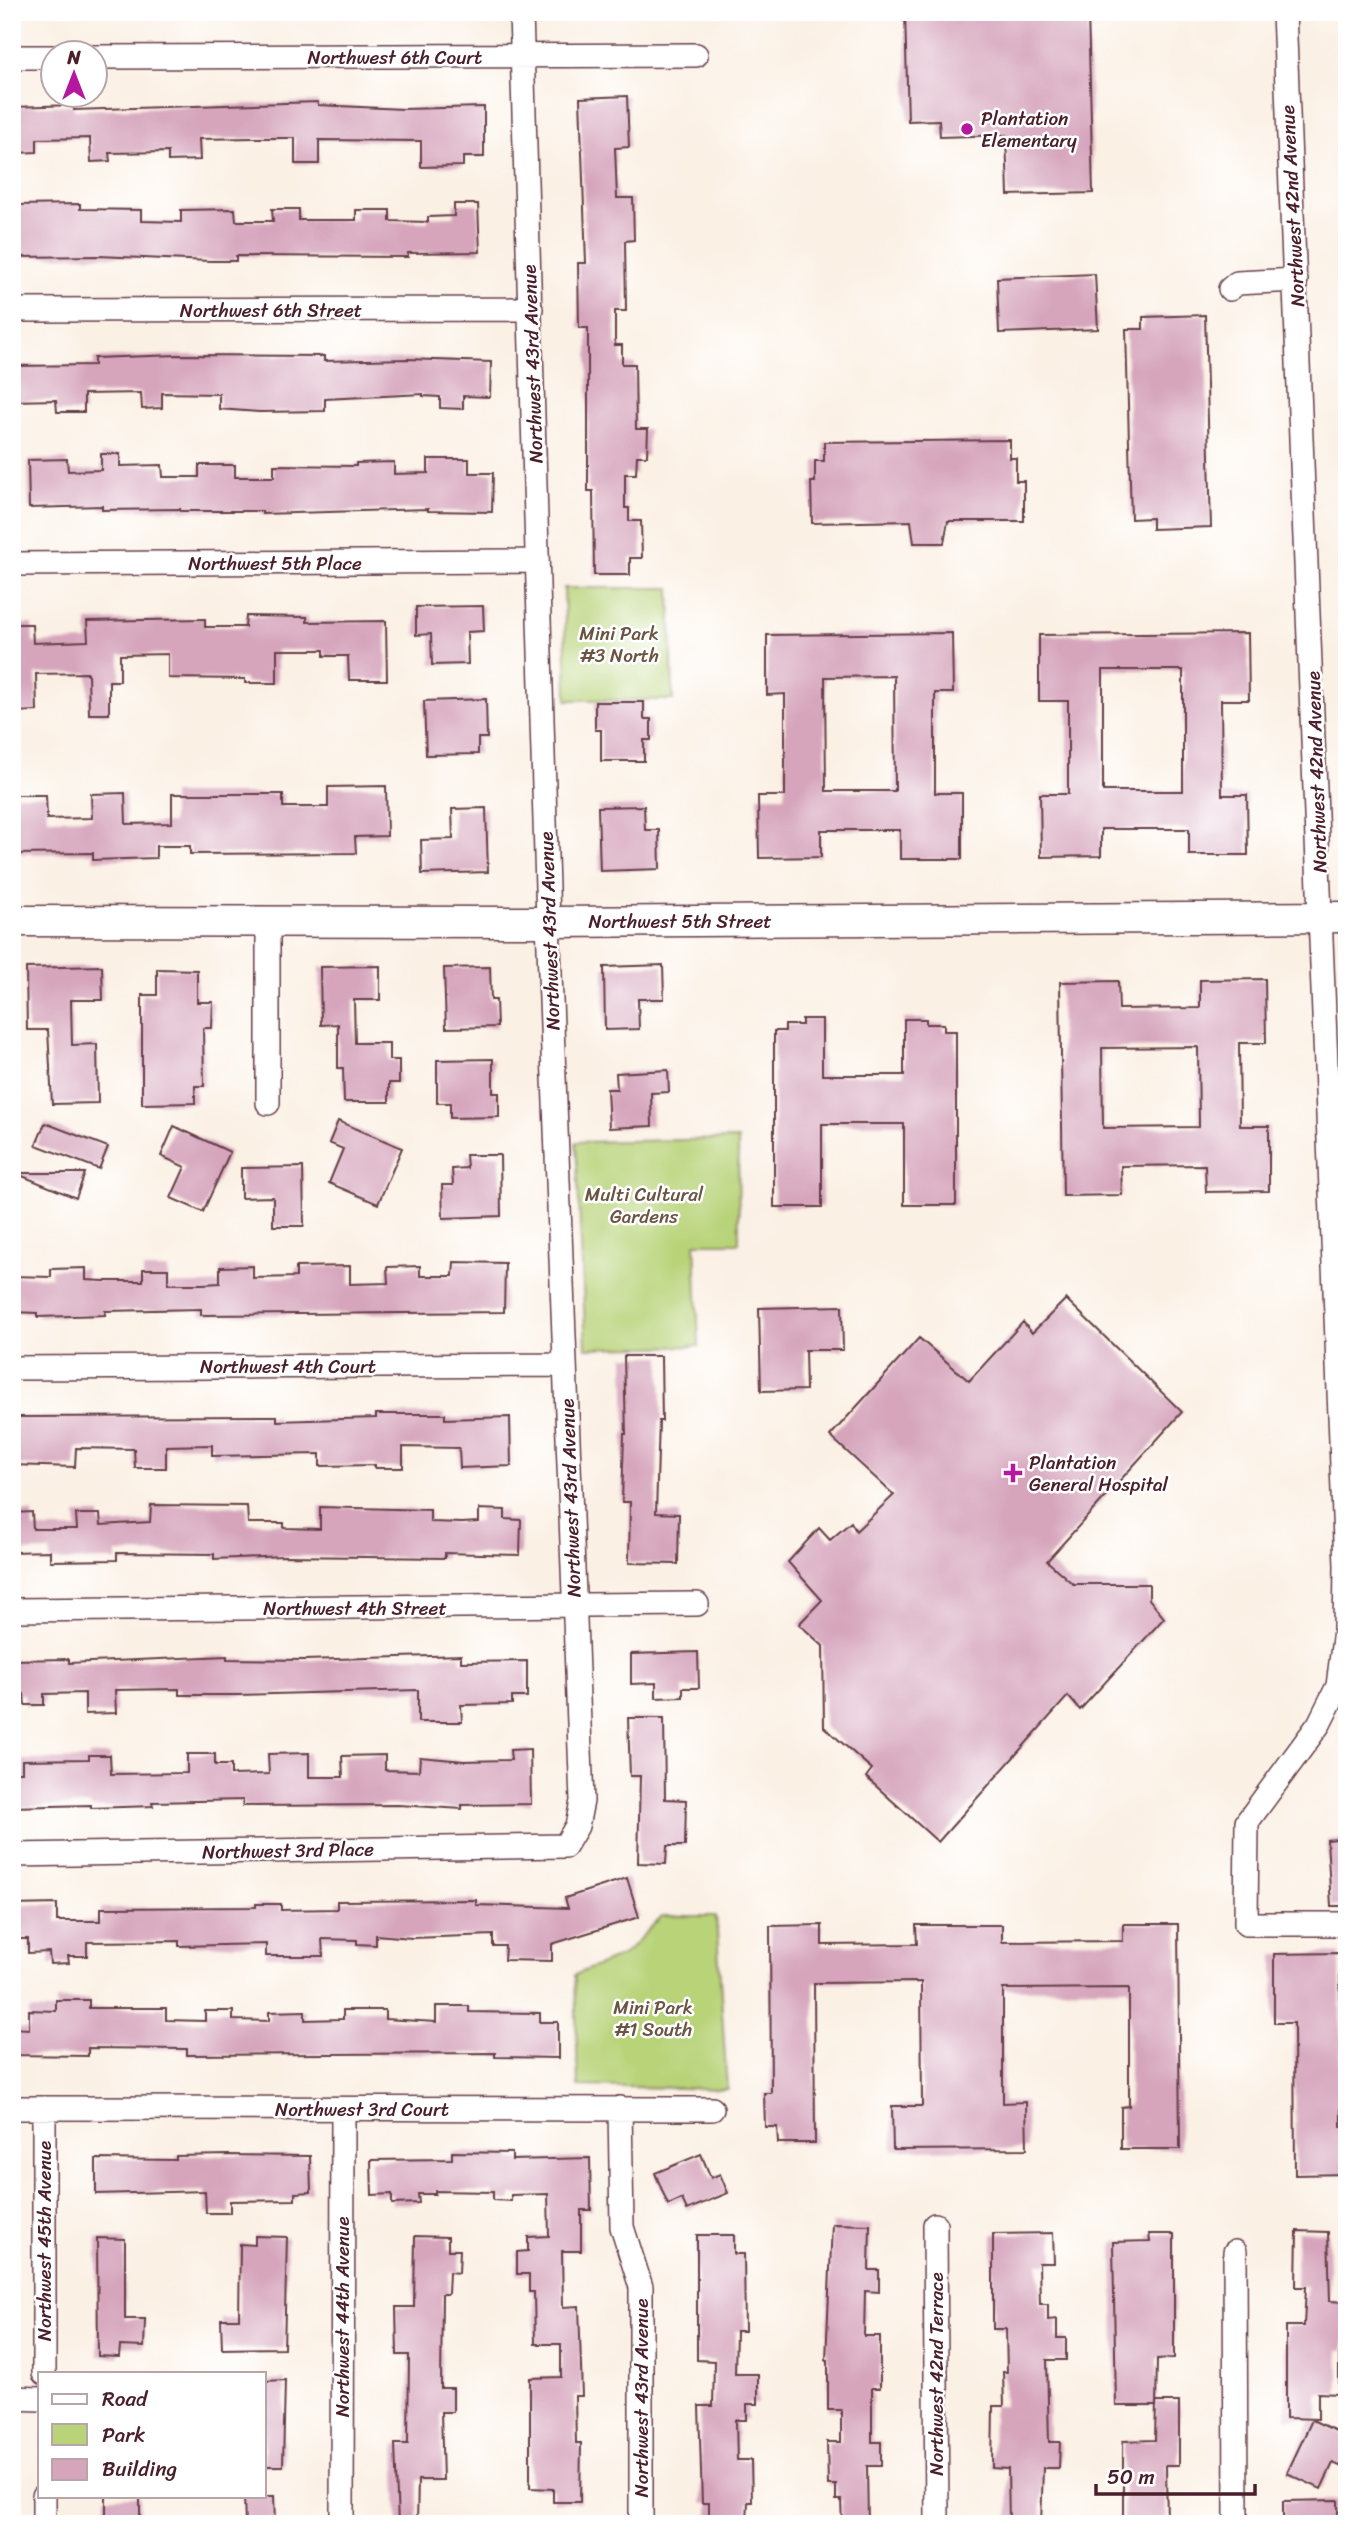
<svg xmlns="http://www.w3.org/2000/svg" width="1359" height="2536" viewBox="0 0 1359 2536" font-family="Sriracha,sans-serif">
  <rect width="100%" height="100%" fill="#fff"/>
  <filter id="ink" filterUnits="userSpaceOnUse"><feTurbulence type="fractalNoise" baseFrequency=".0143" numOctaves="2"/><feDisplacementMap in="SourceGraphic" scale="14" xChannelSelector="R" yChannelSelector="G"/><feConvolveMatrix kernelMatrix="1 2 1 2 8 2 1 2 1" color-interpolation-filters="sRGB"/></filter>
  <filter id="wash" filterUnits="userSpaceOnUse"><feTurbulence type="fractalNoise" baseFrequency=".00686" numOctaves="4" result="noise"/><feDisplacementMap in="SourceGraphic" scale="28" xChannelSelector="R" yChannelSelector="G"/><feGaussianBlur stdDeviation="1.57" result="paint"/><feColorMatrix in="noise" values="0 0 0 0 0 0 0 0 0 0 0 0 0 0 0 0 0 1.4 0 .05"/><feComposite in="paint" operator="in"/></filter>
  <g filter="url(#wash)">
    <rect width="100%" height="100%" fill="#fbf0e4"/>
    <path fill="#b8d378" stroke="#817952" stroke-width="2" d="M564,588h106l3,112h-106z
      M738,1139l1,104h-44l4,103 -113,2 -10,-206z
      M662,1916h54l11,173 -149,-3 -3,-111 49,-20z"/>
    <g id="blocks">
      <path fill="#d6a5bc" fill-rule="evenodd" d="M905,12h183l5,181 -85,2 -2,-60 -66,2 -1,-17 -31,1z
        M627,96l2,51 -14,1 2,50h16l1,42 -9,1 1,70h-11v34h7v19h13l1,65h12l-1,27h-10l-1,18h-11v34h4v13h12l1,37h-12v17h-36l-1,-84h-5v-163h-9l-1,-65h8l-6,-165z
        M318,102v3l85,4 81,-2v50h-21v9l-42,1v-26l-102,-1v24h-24v-26h-41l-55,1 1,21 -32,1v-9l-59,1 1,8 -19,1 -1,-24 -53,1v13l-22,1 -3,-15v-31l62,-2v5z
        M80,204v5l61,1v11l40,1v-12l54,-1 1,12h37l-1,-12h27v11h57v-10h34v11l38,1v-5l26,-1v-12h24l2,48 -72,1v4l-172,-1v5h-26l-111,-5 -81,1 -1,-52z
        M1095,274l3,55 -99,4 -2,-55z
        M1205,315l6,212 -59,2v-11l-21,1 -5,-190h17v-12z
        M178,355l146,1v5l83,-2 84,3 -1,35 -27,-1v13l-23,-1v-11l-17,-1v-2l-98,5v12l-66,1 -40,-3v-15l-57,-1v15l-20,1 -1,-16 -57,1v18h-27l-1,-12 -43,1v-35l81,-1v-7z
        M1010,440v18h6v23h8v40h-76l-4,22h-30l-3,-22 -99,2 -1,-41h4v-21h9v-19z
        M101,454h19v12l42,-1 1,12h36v-12h36v12h39v-12l82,1v-3l38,-1v12l34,-1v-14h41v14h24l-1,39 -64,-1v-2l-166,5v-3h-82v-2l-78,1v-4l-73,2 -1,-48 39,-1 1,12 33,-1z
        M483,606l1,25 -17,1 1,32 -36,1 -1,-31 -15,1v-28z
        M246,616l61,1v5l79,-1 1,59h-38l-1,-24h-24v-6h-47v33h-32v-4l-77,-1v-24l-48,1v26h-11v33h-20l-1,-41 -52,1 1,37 -25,1v-88h20l1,19 55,-2 -1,-20 118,-2v8h40z
        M952,633l1,60h-18v100h27v66h-62v-29h-79v27l-62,1 -1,-62h27v-102l-18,1v-60zM894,676l1,115h-69l-1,-114z
        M1248,633l1,67h-28l1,95h25l1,60h-59v-26h-88v27l-60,1 -1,-63h28v-93h-29v-66zM1103,670h80v121h-80z
        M486,699l1,39h-9v16l-52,1 -2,-54z
        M595,702h49v17h7v21h-7v21h-43v-31h-6z
        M386,786l1,50 -32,1 1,16 -166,1v-8h-34v12l-63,2v-7l-79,1 -1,-59h33l1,24 45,-1 -1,-24 34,-1 1,31 46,-1v-29h111v13h45v-20z
        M644,806l1,24h14l1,39 -60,2 -2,-64z
        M486,808l2,64 -66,2 -1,-34 32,-1 -1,-30z
        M663,965l1,34h-26l1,30 -34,1 -1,-63z
        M102,966l1,34h-32l1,45 25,-1 1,59 -46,1 -4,-74h-21l-1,-62z
        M380,966v34h-26l1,43h34v17h10v23h-10v19h-45l-1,-34h-5v-44l-17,1 -1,-58z
        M490,967l1,33h5l1,27 -51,1 -2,-60z
        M157,969l40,1v32h16l-1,26h-9l1,58h-9v17l-53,1v-109h15z
        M1265,979l1,64h-27l1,83h29v65l-63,1 -1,-27 -84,1 1,29 -59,1 -3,-214 58,-1 1,28 81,-1v-28zM1198,1047l1,80 -96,1 -1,-80z
        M802,1019h20v56h82v-56h22v5h18v7h12v174h-52v-81h-82v83h-48v-176h11v-6h17z
        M493,1059v34h6v24l-49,1v-15h-13v-43z
        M668,1070l1,22 -18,1 1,33 -43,2 -2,-39h10l-1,-16z
        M338,1121l64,27 -24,56 -49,-21 14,-34 -14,-6z
        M45,1123l63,24 -9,22 -63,-24z
        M174,1126l56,26 -27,60 -32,-14 14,-31 -24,-11z
        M466,1155h34l1,61 -58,2 -1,-33h11l-1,-16 15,-1z
        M303,1167l1,59h-31v-29l-32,1v-30z
        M15,1173h70l-9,25z
        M454,1262l51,1 -1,49 -303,3v-6l-96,2v4l-68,2v-4l-25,-1v-36l39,1v-8l35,-1v12l18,1h39v-12h25v15h35l17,-1v-16l33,-1v12l43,-1v-10l54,-1v18l38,-1 -1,-16 33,-1v10h33z
        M1066,1299l116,113 -135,149 26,23h76v15l15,19 -84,92 -12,-14 -130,146 -72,-65 6,-8 -48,-42 -1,-81 -24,-22 23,-24 -34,-38 31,-34 11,12 21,-18 5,9 38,-36 -64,-59 89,-98 50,43 54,-59 9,11z
        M842,1306l1,44h-38l1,40 -45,1 -2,-83z
        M624,1356h37l1,65h-3l-3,92 23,1 -1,50 -49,-1 1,-61h-8l2,-68h2z
        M376,1414h69v5l65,-2 1,49 -51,2 -1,-20 -56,-1v21h-28v-3l-55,1v-12l-108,2v-11l-46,1v22h-31l-1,-19 -58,-1 -1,19 -63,-2v-48l265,-1v5l99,-3z
        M151,1505l96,1 1,17h36v5l36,1v-22l110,3v12l32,1 17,-1v-13l26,1v9l16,1 -1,35 -75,-2v5l-161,-2 -70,3v-5l-97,-1v7l-67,1v-10l-38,1v-39l20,-1 1,17h44l-1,-15h24l1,11 49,-3z
        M698,1652l1,36h-16v9l-27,1v-15l-25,1v-30z
        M461,1655v7l66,-1v36h-15v7l-51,1 1,17h-44v-32l-179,5h-60v-6l-64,1 1,23 -31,1v-21l-41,1v11h-19l-1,-11 -12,1v-35l57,-1v4l158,-7v3l78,1z
        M628,1718h36l1,81 21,1 -1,46h-18l-1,18 -28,-1 2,-87h-10z
        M530,1749l1,55 -69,1v4l-64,-4 -155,1v-6l-91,2 1,4 -62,2v-3l-79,2v-35h10v-12l67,-1v-4h21l1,19 76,-1v-19h28v11h16v10l38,-1 -1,-20 41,-1v24h34l-1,-21 43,-1v15l34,1 1,-14 44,4 47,-1 -1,-10z
        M1347,1838v68h-16l-4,-66z
        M627,1878l12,39 -87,27v17l-48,-1 1,-14h-12v-11l-81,3 -36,-3v10l-19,-1v-4l-35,-1 1,17h-57v-12l-87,2v-5l-92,1v14h-19l1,7 -19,1 -1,-12 -21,1v-14h-16v-34l45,-1v17h44v-13l155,-1v-3h25v6l56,-1v-8l139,-1v5l92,3 -3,-10z
        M1123,1924h55l2,225h-59v-42l8,-1v-118l-126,1v114l23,-1 1,47 -134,1 -1,-44h30l-1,-124 -107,1 1,160h-37l-1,-16h-12l-1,-34h7l-1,-167 52,-1v20l95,-1 -1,-19h86v17l121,-1z
        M1340,1953l1,174h6v47l-52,1 -1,-152h-20v-69z
        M56,2000h33v8h77v12l39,1v-10h28v9l36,1v-9l36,-1v9l38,-1v-9h42v9l51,3v-16h33v6l71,1v9h18v36l-63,-1v-4l-308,2v-6l-99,-1v8l-76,-1v-27l17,1v-19l27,1z
        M452,2152l60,1v7l78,-2 1,52h-10v41h-19l1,56 16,-1 3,90h-7l1,47h5l-1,59h-27v-13l-23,-1v-110l31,-1v-33h-26l-1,-52h-5v-18h-12v-22l11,-1v-14l21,-1 -1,-42 -37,1v6l-18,-1v-8l-58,-1v3h-17l1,9 -27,1v-10l-20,1 -1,-35 81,-1z
        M701,2154l10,24 9,-4 8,19 -41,17 -5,-11 -14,6 -13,-32z
        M229,2155l81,1 1,36 -16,1v7l-65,1v12h-24l-1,-22 -109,3v-35l80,1v-4z
        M832,2224l38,1 -1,45h10v22l-14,-1 -1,45h16v52h-8v54h9v24h-14l1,58h-26l-1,-24h-5v-15h-8l-1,-43h14v-32h-13v-50h-2z
        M1297,2231l31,1 2,69 15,1 -1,48h-5v44l-21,-1v26l-32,-1v-92h18l2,-39h-10z
        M1053,2233l1,30h-15l1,41h8v16l9,-1v19h9v22h-19l2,82h11l-1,26h-16l-2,56h-32l-1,-55 -16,-1 1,-62h11l-1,-34h4l-1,-43h-13v-95z
        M1149,2234h25v124l-17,1 -1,47h-40l-3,-164 37,-1z
        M697,2235h37v19h10l1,77h-9l-1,43h23v30h-11v16h-11l1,40h14l1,42h-4l-1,22h-38v-21h-7l-3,-97h14l1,-45 -17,-1z
        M255,2236l32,1 -3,111 -62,1 -1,-30h18l1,-75 15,1z
        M415,2236l33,1v13h12l-1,23 -10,-1 -1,22h-6l-1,94h12v24h-12l2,68h-25l-1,44h-19l-3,-80h13l1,-89h-12l-1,-48h18z
        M97,2238l28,1v80h20l-1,28 -24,-1 -1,11 -21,-1z
        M285,2380l-2,86h-19v-85z
        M1156,2402h23v63h-13l1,59h-44v-83l32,-1z
        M1312,2420l35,16v33l-14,-6 -12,26 -34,-16z
        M106,2496h34v28h-34z
        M244,2496h30l1,28h-30z
        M1338,2500v24l-55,-3v-20z"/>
    </g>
  </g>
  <g filter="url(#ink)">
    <use href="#blocks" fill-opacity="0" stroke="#653e47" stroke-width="2"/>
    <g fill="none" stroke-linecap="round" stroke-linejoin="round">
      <g stroke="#653e47" stroke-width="26">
        <path id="minor" d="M1284,12l62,1554 -1,64 -7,56 -19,38 -72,98 -1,102h101
          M12,57h40
          M94,57l602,-2
          M1230,289l7,-6 59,-3
          M12,310l519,-1
          M12,564l525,-3
          M268,921v182
          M12,1368l553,-3
          M12,1610l685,-6
          M12,1855l553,-9 12,-20 5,-25 -34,-879 -27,-910
          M12,2108l700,1
          M620,2108l2,119 19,60v237
          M935,2225l2,299
          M1235,2252l1,272
          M44,2373v-265
          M12,2398l28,1
          M44,2496v28
          M342,2524l1,-414"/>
      </g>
      <g stroke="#653e47" stroke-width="33">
        <path id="tertiary" d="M12,921l536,1 799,-5"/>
      </g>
      <use href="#minor" stroke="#fff" stroke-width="23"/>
      <use href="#tertiary" stroke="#fff" stroke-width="30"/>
    </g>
  </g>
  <g fill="#b5179e" stroke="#fff" stroke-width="2.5">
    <circle cx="967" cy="129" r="7"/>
    <path d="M1009.5 1462.5h7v7h7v7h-7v7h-7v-7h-7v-7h7z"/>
  </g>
  <g text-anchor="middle" stroke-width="5" stroke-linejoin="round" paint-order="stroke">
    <g font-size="19" fill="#4a1f2b" stroke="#fff">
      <text x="395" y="64">Northwest 6th Court</text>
      <text transform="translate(1292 206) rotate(-93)" y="7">Northwest 42nd Avenue</text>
      <text x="271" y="317">Northwest 6th Street</text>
      <text transform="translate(532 364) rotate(-92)" y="7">Northwest 43rd Avenue</text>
      <text x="275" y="570">Northwest 5th Place</text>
      <text transform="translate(1316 772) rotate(-92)" y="7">Northwest 42nd Avenue</text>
      <text x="680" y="928">Northwest 5th Street</text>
      <text transform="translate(549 931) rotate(-92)" y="7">Northwest 43rd Avenue</text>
      <text x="288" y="1373">Northwest 4th Court</text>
      <text transform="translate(570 1498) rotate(-92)" y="7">Northwest 43rd Avenue</text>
      <text x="355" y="1615">Northwest 4th Street</text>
      <text transform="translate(288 1850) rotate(-1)" y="7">Northwest 3rd Place</text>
      <text x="362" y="2116">Northwest 3rd Court</text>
      <text transform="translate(44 2241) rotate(-90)" y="7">Northwest 45th Avenue</text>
      <text transform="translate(342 2317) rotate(-90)" y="7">Northwest 44th Avenue</text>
      <text transform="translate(936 2374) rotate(-90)" y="7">Northwest 42nd Terrace</text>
      <text transform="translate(641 2398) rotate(-90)" y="7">Northwest 43rd Avenue</text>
    </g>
    <g font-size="19" fill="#4a1f2b" stroke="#fff" text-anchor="start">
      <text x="981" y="125">Plantation<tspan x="981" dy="22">Elementary</tspan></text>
      <text x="1029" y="1469">Plantation<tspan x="1029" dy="22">General Hospital</tspan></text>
    </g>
    <g font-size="19" fill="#6b5542" stroke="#fff">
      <text x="619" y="640">Mini Park<tspan x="619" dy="22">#3 North</tspan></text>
      <text x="644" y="1201">Multi Cultural<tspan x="644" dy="22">Gardens</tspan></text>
      <text x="653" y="2014">Mini Park<tspan x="653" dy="22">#1 South</tspan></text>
    </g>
  </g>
  <rect width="1359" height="2536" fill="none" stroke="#fff" stroke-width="42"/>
  <rect x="38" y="2372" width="228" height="126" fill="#ffffff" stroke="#b7a5aa" stroke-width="2"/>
  <rect x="52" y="2394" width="35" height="10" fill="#ffffff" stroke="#b7a5aa" stroke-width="2"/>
  <text x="102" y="2406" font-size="21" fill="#4a1f2b">Road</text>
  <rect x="52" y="2424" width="35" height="21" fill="#b8d378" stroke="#b7a5aa" stroke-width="2"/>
  <text x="102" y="2442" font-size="21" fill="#4a1f2b">Park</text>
  <rect x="52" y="2459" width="35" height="21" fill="#d6a5bc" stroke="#b7a5aa" stroke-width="2"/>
  <text x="102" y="2476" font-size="21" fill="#4a1f2b">Building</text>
  <g transform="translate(74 74)"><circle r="33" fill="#ffffff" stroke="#b7a5aa" stroke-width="2"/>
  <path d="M0-5L12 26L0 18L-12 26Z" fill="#b5179e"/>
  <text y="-10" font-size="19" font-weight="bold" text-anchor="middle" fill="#4a1f2b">N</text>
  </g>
  <path d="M1096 2484v10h159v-10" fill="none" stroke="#4a1f2b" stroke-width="3.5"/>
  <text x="1107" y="2484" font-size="21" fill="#4a1f2b" stroke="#ffffff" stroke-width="5" paint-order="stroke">50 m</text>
</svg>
